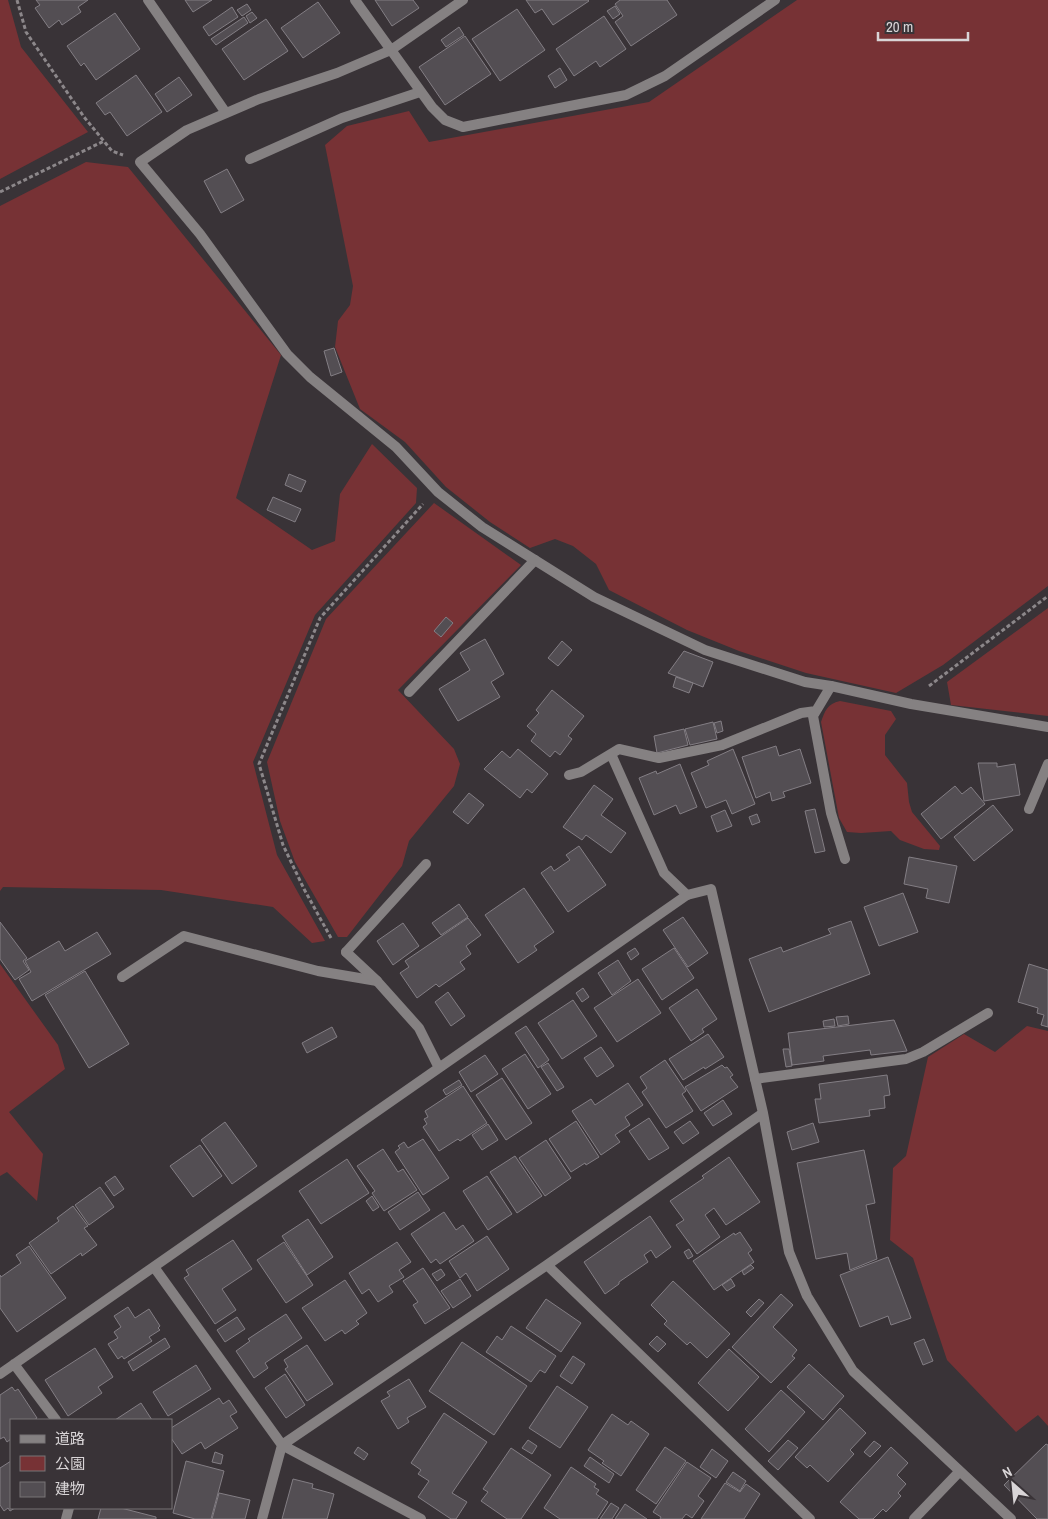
<svg xmlns="http://www.w3.org/2000/svg" width="1048" height="1519" viewBox="0 0 1048 1519" font-family="'Archivo Narrow','Noto Sans JP',sans-serif">
  <rect width="100%" height="100%" fill="#393337"/>
  <path fill="#773235" d="M0,0h8l13,47 67,85 -88,47z
    M797,0h251v586l-105,79 -47,28 -90,-20 -67,-22 -52,-21 -78,-40 -13,-26 -23,-18 -18,-7 -25,9 -40,-26 -44,-35 -41,-45 -45,-33 -25,-62 3,-26 12,-16 3,-19 -28,-141 22,-19 62,-15 20,31 220,-40z
    M86,162l42,5 153,188 -45,143 76,52 23,-9 5,-47 32,-50 45,44 -1,15 -101,112 -62,147 24,93 48,86 -13,2 -39,-36 -112,-17 -158,-3 -3,4v-685z
    M434,503l87,62 -123,125 56,59 6,15 -6,22 -45,55 -7,25 -55,71h-9l-43,-75 -15,-41 -13,-59 59,-143z
    M1048,608v108l-97,-11 -4,-23z
    M840,701l51,10 5,8 -11,16v20l22,28 2,19 3,10 28,34 -1,4 -15,-1 -24,-9 -9,-9 -30,2 -14,-1 -8,-14 -18,-96c4,-11 6,-18 19,-21z
    M0,964l58,81 7,24 -56,43 34,42 -6,47 -30,-29 -7,4z
    M1027,1026l21,5v395l-10,-11 -22,17 -69,-72 -34,-102 -23,-18 3,-72 13,-12 22,-99 36,-23 31,18z"/>
  <path fill="#534e53" stroke="#837e84" d="M36,0h52l-10,7 3,5 -19,13 -3,-5 -10,8 -14,-20 5,-3z
    M185,0h27l-19,12z
    M375,0h38l6,8 -27,18z
    M526,0h62l1,1 -36,24 -11,-16 -7,4z
    M620,0h47l10,15 -46,31 -16,-24 8,-6 -8,-12z
    M318,2l22,31 -37,25 -22,-30z
    M247,4l4,6 -9,6 -5,-6z
    M615,6l5,8 -7,5 -6,-8z
    M232,7l6,10 -29,19 -6,-9z
    M517,9l28,41 -45,31 -28,-42z
    M252,12l5,6 -7,5 -4,-7z
    M115,13l25,36 -44,31 -12,-17 -3,3 -14,-20z
    M604,16l22,33 -26,18 -4,-6 -22,15 -18,-27z
    M244,17l4,6 -32,22 -5,-6z
    M266,19l22,32 -44,29 -22,-31z
    M459,27l5,8 -18,12 -5,-7z
    M465,36l26,38 -46,31 -26,-38z
    M560,68l7,12 -12,8 -7,-12z
    M136,75l26,37 -35,24 -17,-24 -5,3 -9,-12z
    M179,77l13,18 -25,17 -12,-18z
    M227,169l17,31 -23,13 -17,-32z
    M334,348l8,24 -11,4 -7,-25z
    M289,474l17,7 -5,11 -16,-7z
    M273,497l28,12 -6,13 -28,-12z
    M446,617l7,6 -12,14 -7,-6z
    M485,639l19,35 -13,8 9,15 -42,24 -19,-32 31,-19 -10,-17z
    M562,641l10,9 -14,16 -10,-8z
    M684,651l29,11 -10,25 -35,-14z
    M676,677l17,6 -4,10 -16,-6z
    M552,690l32,26 -16,20 4,3 -12,16 -5,-4 -5,6 -19,-16 5,-7 -9,-8 12,-13 -3,-3z
    M721,721l2,10 -6,2 -3,-10z
    M713,722l4,17 -27,6 -5,-16z
    M684,729l4,16 -31,8 -3,-17z
    M776,746l3,10 21,-7 11,34 -28,9 2,5 -13,4 -2,-9 -14,6 -14,-41z
    M518,749l30,25 -16,19 -5,-4 -7,9 -36,-29 18,-18 8,7z
    M733,749l22,55 -23,10 -6,-14 -20,8 -15,-35 18,-8 -2,-4z
    M978,763h19v4l18,-3 5,31 -36,6z
    M680,764l17,43 -17,7 -4,-9 -22,10 -15,-37 17,-7 1,3z
    M594,785l19,14 -12,16 25,18 -15,20 -25,-18 -4,5 -19,-13z
    M955,786l7,8 9,-7 14,17 -44,35 -20,-25z
    M469,793l15,12 -16,19 -15,-12z
    M993,805l20,25 -39,31 -20,-24z
    M815,809l10,42 -10,2 -10,-42z
    M725,810l7,16 -15,6 -6,-16z
    M757,814l3,8 -8,3 -3,-8z
    M579,846l27,39 -38,27 -27,-39 10,-7 3,5 16,-11 -4,-5z
    M909,857l48,9 -8,37 -23,-5 2,-9 -24,-5z
    M524,888l30,44 -20,14 3,4 -19,13 -33,-48z
    M903,893l15,39 -39,14 -15,-39z
    M459,904l9,13 -27,18 -9,-12z
    M683,917l25,36 -20,14 -25,-37z
    M468,918l13,17 -15,11 5,8 -11,8 5,7 -26,18 -3,-3 -19,14 -17,-25 9,-6 -4,-6z
    M851,921l19,53 -101,38 -20,-53 32,-12 2,5 48,-18 -3,-5z
    M0,922l27,36 -4,3 6,9 -14,10 -15,-21z
    M403,923l16,23 -26,19 -16,-24z
    M97,932l14,22 -79,47 -13,-22 12,-7 -6,-11 34,-20 6,10z
    M635,948l4,6 -8,6 -4,-7z
    M674,948l20,30 -32,22 -20,-31z
    M618,960l13,21 -19,14 -14,-22z
    M1029,964l19,6v57l-7,-2 3,-10 -7,-2 1,-5 -20,-6z
    M85,971l44,73 -40,24 -44,-73z
    M638,979l23,34 -44,29 -23,-34z
    M583,988l6,9 -7,5 -6,-9z
    M697,989l20,30 -15,10 2,3 -13,9 -22,-33z
    M448,992l17,24 -14,10 -16,-24z
    M573,1000l24,36 -35,23 -24,-36z
    M848,1016l1,8 -11,2 -2,-9z
    M834,1019l1,7 -11,1 -1,-6z
    M894,1020l13,31 -36,4 -1,-5 -47,6 1,5 -32,4 -4,-32z
    M526,1026l23,34 -11,8 -23,-35z
    M332,1027l5,10 -30,16 -5,-10z
    M708,1034l16,23 -19,12 -1,-2 -21,13 -14,-21z
    M601,1047l13,19 -17,11 -13,-19z
    M783,1049h6l3,17 -6,1z
    M525,1054l26,40 -23,15 -26,-40z
    M485,1055l13,19 -27,18 -12,-20z
    M665,1060l21,31 -4,3 11,17 -27,17 -24,-36 5,-4 -7,-11z
    M548,1063l16,24 -7,4 -16,-24z
    M722,1065l3,3 2,-1 6,8 -3,2 8,10 -37,24 -16,-24z
    M887,1075l3,20 -6,1 1,12 -16,2 1,6 -51,7 -4,-24h6l-2,-15z
    M502,1078l30,45 -26,17 -30,-45z
    M459,1080l3,5 -16,10 -3,-5z
    M628,1083l15,22 -18,12 5,8 -15,10 5,7 -19,13 -29,-44 19,-12 4,6z
    M463,1086l24,37 -27,18 -2,-2 -19,12 -16,-24 4,-3 -3,-5 4,-2 -3,-6z
    M723,1100l9,14 -19,12 -9,-13z
    M649,1118l20,30 -20,12 -20,-29z
    M576,1121l23,36 -13,8 -1,-2 -14,9 -22,-33z
    M690,1121l9,12 -16,11 -9,-12z
    M225,1122l32,44 -25,18 -31,-44z
    M813,1123l6,19 -27,8 -5,-18z
    M488,1124l10,16 -16,10 -10,-15z
    M423,1139l26,39 -26,17 -28,-43 5,-4 -2,-2 6,-4 4,6z
    M546,1140l25,38 -26,18 -26,-38z
    M200,1145l22,31 -29,21 -23,-31z
    M383,1149l15,23 5,-3 14,21 -33,21 -12,-18 3,-2 -18,-25z
    M864,1150l11,53 -9,2 11,54 -27,11 -3,-17 -31,6 -19,-96z
    M515,1156l27,40 -25,17 -27,-41z
    M729,1157l31,45 -34,23 -12,-17 -9,7 15,22 -23,17 -21,-29 8,-5 -14,-19 34,-23 -2,-2z
    M347,1159l22,34 -48,31 -22,-33z
    M115,1176l9,13 -10,7 -9,-13z
    M487,1176l25,38 -24,16 -25,-39z
    M100,1187l14,20 -25,18 -14,-20z
    M418,1192l12,18 -30,20 -12,-18z
    M372,1196l7,11 -6,4 -7,-10z
    M73,1206l15,20 -4,2 13,17 -15,11 -1,-3 -30,21 -22,-31 30,-22 -2,-3z
    M444,1212l12,18 7,-5 11,16 -34,23 -4,-5 -5,4 -20,-29z
    M650,1216l21,31 -15,11 -5,-8 -7,5 4,7 -29,20v2l-14,10 -21,-32z
    M308,1219l25,38 -26,18 -25,-39z
    M740,1232l12,18 -4,3 6,9 -40,28 -21,-29 41,-28 1,2z
    M487,1236l22,33 -32,22 -11,-18 -6,5 -11,-17z
    M233,1240l19,29 -30,20 14,21 -21,14 -31,-46 5,-3 -3,-5z
    M284,1242l29,43 -27,18 -29,-43z
    M397,1242l14,20 -12,8 5,7 -15,9 4,6 -15,10 -9,-13 -7,5 -13,-21z
    M29,1246l37,52 -49,34 -17,-24v-33l1,2 20,-14 -5,-8z
    M689,1249l4,7 -5,3 -4,-7z
    M888,1257l23,61 -20,7 -3,-9 -28,11 -20,-52z
    M751,1265l3,3 -10,7 -2,-4z
    M423,1268l27,40 -25,16 -12,-19 5,-3 -15,-21z
    M441,1269l4,6 -8,6 -5,-7z
    M460,1279l11,17 -18,12 -12,-17z
    M731,1279l4,7 -8,5 -5,-6z
    M345,1280l22,33 -11,8 3,3 -14,10 -3,-4 -17,11 -23,-33z
    M673,1281l57,53 -23,24 -17,-16 -3,3 -23,-21 3,-3 -16,-16z
    M781,1294l12,11 -20,22 24,23 -5,6 3,2 -24,25 -39,-36z
    M546,1299l35,24 -20,29 -35,-24z
    M759,1299l5,4 -13,14 -5,-5z
    M128,1307l7,11 14,-9 11,17 -2,2 2,2 -11,7 3,4 -28,18 -2,-3 -4,3 -10,-15 10,-6 -4,-6 7,-5 -7,-11z
    M286,1314l16,24 -37,25 3,5 -14,10 -18,-27 14,-10 -2,-2z
    M237,1317l8,12 -20,13 -8,-12z
    M511,1326l45,30 -11,17 -5,-3 -9,12 -45,-30 11,-16 5,4z
    M657,1336l9,8 -8,8 -9,-8z
    M165,1338l5,9 -37,24 -5,-9z
    M924,1339l9,22 -10,4 -9,-22z
    M462,1342l65,44 -33,49 -65,-44z
    M307,1345l26,39 -26,17 -22,-32 3,-2 -4,-7z
    M95,1348l18,29 -15,10 4,6 -34,23 -23,-36z
    M729,1349l30,28 -31,34 -30,-28z
    M573,1356l12,8 -13,20 -12,-8z
    M809,1364l35,32 -21,24 -36,-33z
    M196,1365l15,24 -43,27 -15,-24z
    M285,1374l20,31 -19,13 -21,-30z
    M409,1379l17,28 -19,11 2,4 -11,7 -17,-28 9,-5 -3,-4z
    M557,1386l31,21 -28,41 -31,-20z
    M12,1387l3,4 3,-2 19,29 -3,2h-23v19l-4,3 -3,-5 -4,2v-44z
    M781,1390l24,22 -36,40 -24,-23z
    M219,1398l4,6 6,-4 8,12 -7,4 8,12 -33,21 -4,-7 -19,12 -11,-16v-10z
    M141,1403l11,17h-37z
    M840,1408l26,25 -16,17 4,4 -26,28 -18,-17 -3,3 -12,-11z
    M444,1413l43,29 -35,51 15,9 -11,17h-5l-33,-22 11,-16 -11,-7 3,-4 -10,-7z
    M612,1414l16,11 3,-4 18,13 -28,42 -19,-13 2,-2 -16,-11z
    M528,1440l9,6 -5,8 -10,-6z
    M788,1440l10,8 -20,22 -10,-9z
    M874,1441l7,5 -11,11 -6,-5z
    M1046,1444l2,1v74h-11l-33,-34z
    M358,1447l10,7 -4,6 -10,-7z
    M665,1447l21,14 -30,43 -20,-14z
    M891,1447l17,16 -11,12 9,9 -8,9 3,3 -15,16 -3,-3 -10,10h-14l-19,-17z
    M511,1448l40,27 -30,44h-14l-26,-18 7,-9 -5,-3z
    M712,1449l16,12 -12,17 -16,-11z
    M215,1452l8,3 -2,9 -9,-2z
    M590,1457l24,17 -5,9 -25,-17z
    M11,1461v47h4l-5,3 -2,-3 -4,3 -4,-6v-37z
    M186,1461l38,10 -13,48h-16l-22,-6z
    M687,1462l24,16 -13,18 6,5 -12,17 -6,-4 -4,5h-22l1,-2 -8,-5z
    M571,1467l25,17 -2,3 5,3 -3,4 12,8 -11,17h-37l-16,-11z
    M733,1472l13,9 -6,10 -14,-9z
    M293,1479l20,5 -1,4 22,6 -7,25h-45z
    M725,1483l15,9 6,-8 14,10 -16,25h-43z
    M219,1493l31,7 -5,19h-33z
    M611,1503l8,5 -7,11h-12z
    M625,1504l22,15h-32z
    M101,1508h20l35,9v2h-58z"/>
  <g fill="none" stroke-linecap="round" stroke-linejoin="round">
    <path stroke="#8c878a" stroke-width="3" stroke-dasharray="4 2.5" stroke-linecap="butt" d="M17,0l9,32 58,85 28,34 11,4
      M0,192l104,-51
      M929,686l119,-90
      M331,938l-27,-49 -21,-44 -24,-81 61,-146 103,-114"/>
    <path stroke="#858182" stroke-width="10" d="M250,159l92,-41 78,-26
      M831,686l-18,30 18,97 14,46
      M409,692l126,-132
      M611,754l53,119 23,22
      M569,775l12,-3 38,-23 40,9 63,-13 79,-32 15,-2
      M1029,809l19,-45
      M346,952l80,-88
      M122,977l62,-41 134,35 59,10
      M755,1079l151,-20 17,-7 65,-39"/>
    <path stroke="#858182" stroke-width="10" d="M148,0l78,113
      M355,0l77,107 13,13 18,7 163,-32 39,-19 110,-76
      M463,0l-72,50 -54,23 -78,26 -72,31 -47,32 60,72 87,120 23,23 86,70 42,45 44,35 112,70 111,53 100,32 26,4 80,18 137,23
      M346,952l31,29 42,47 20,40
      M547,1265l263,254
      M154,1267l128,178 139,74
      M14,1364l42,56
      M0,1374l687,-479 24,-6 52,224 26,139 18,44 46,75 158,148
      M66,1519l3,-11
      M262,1519l20,-74 265,-180 216,-152
      M914,1519l46,-48"/>
  </g>
  <rect x="10" y="1419" width="162" height="90" fill="#393337" stroke="#797477"/>
  <rect x="20" y="1435" width="25" height="8" fill="#858182" stroke="#797477"/>
  <text x="55" y="1444" font-size="15" fill="#d9d5d7">道路</text>
  <rect x="20" y="1456" width="25" height="15" fill="#773235" stroke="#797477"/>
  <text x="55" y="1469" font-size="15" fill="#d9d5d7">公園</text>
  <rect x="20" y="1482" width="25" height="15" fill="#534e53" stroke="#797477"/>
  <text x="55" y="1494" font-size="15" fill="#d9d5d7">建物</text>
  <g transform="translate(1013 1484) rotate(333)" stroke="#393337" stroke-width="4" paint-order="stroke">
  <path d="M0-4L9 19L0 12L-9 19Z" fill="#d9d5d7"/>
  <text y="-8" font-size="14" font-weight="bold" text-anchor="middle" fill="#d9d5d7">N</text>
  </g>
  <path d="M878 32v8h90v-8" fill="none" stroke="#d9d5d7" stroke-width="2.5"/>
  <text x="886" y="32" font-size="15" fill="#d9d5d7" stroke="#393337" stroke-width="4" paint-order="stroke">20 m</text>
</svg>
